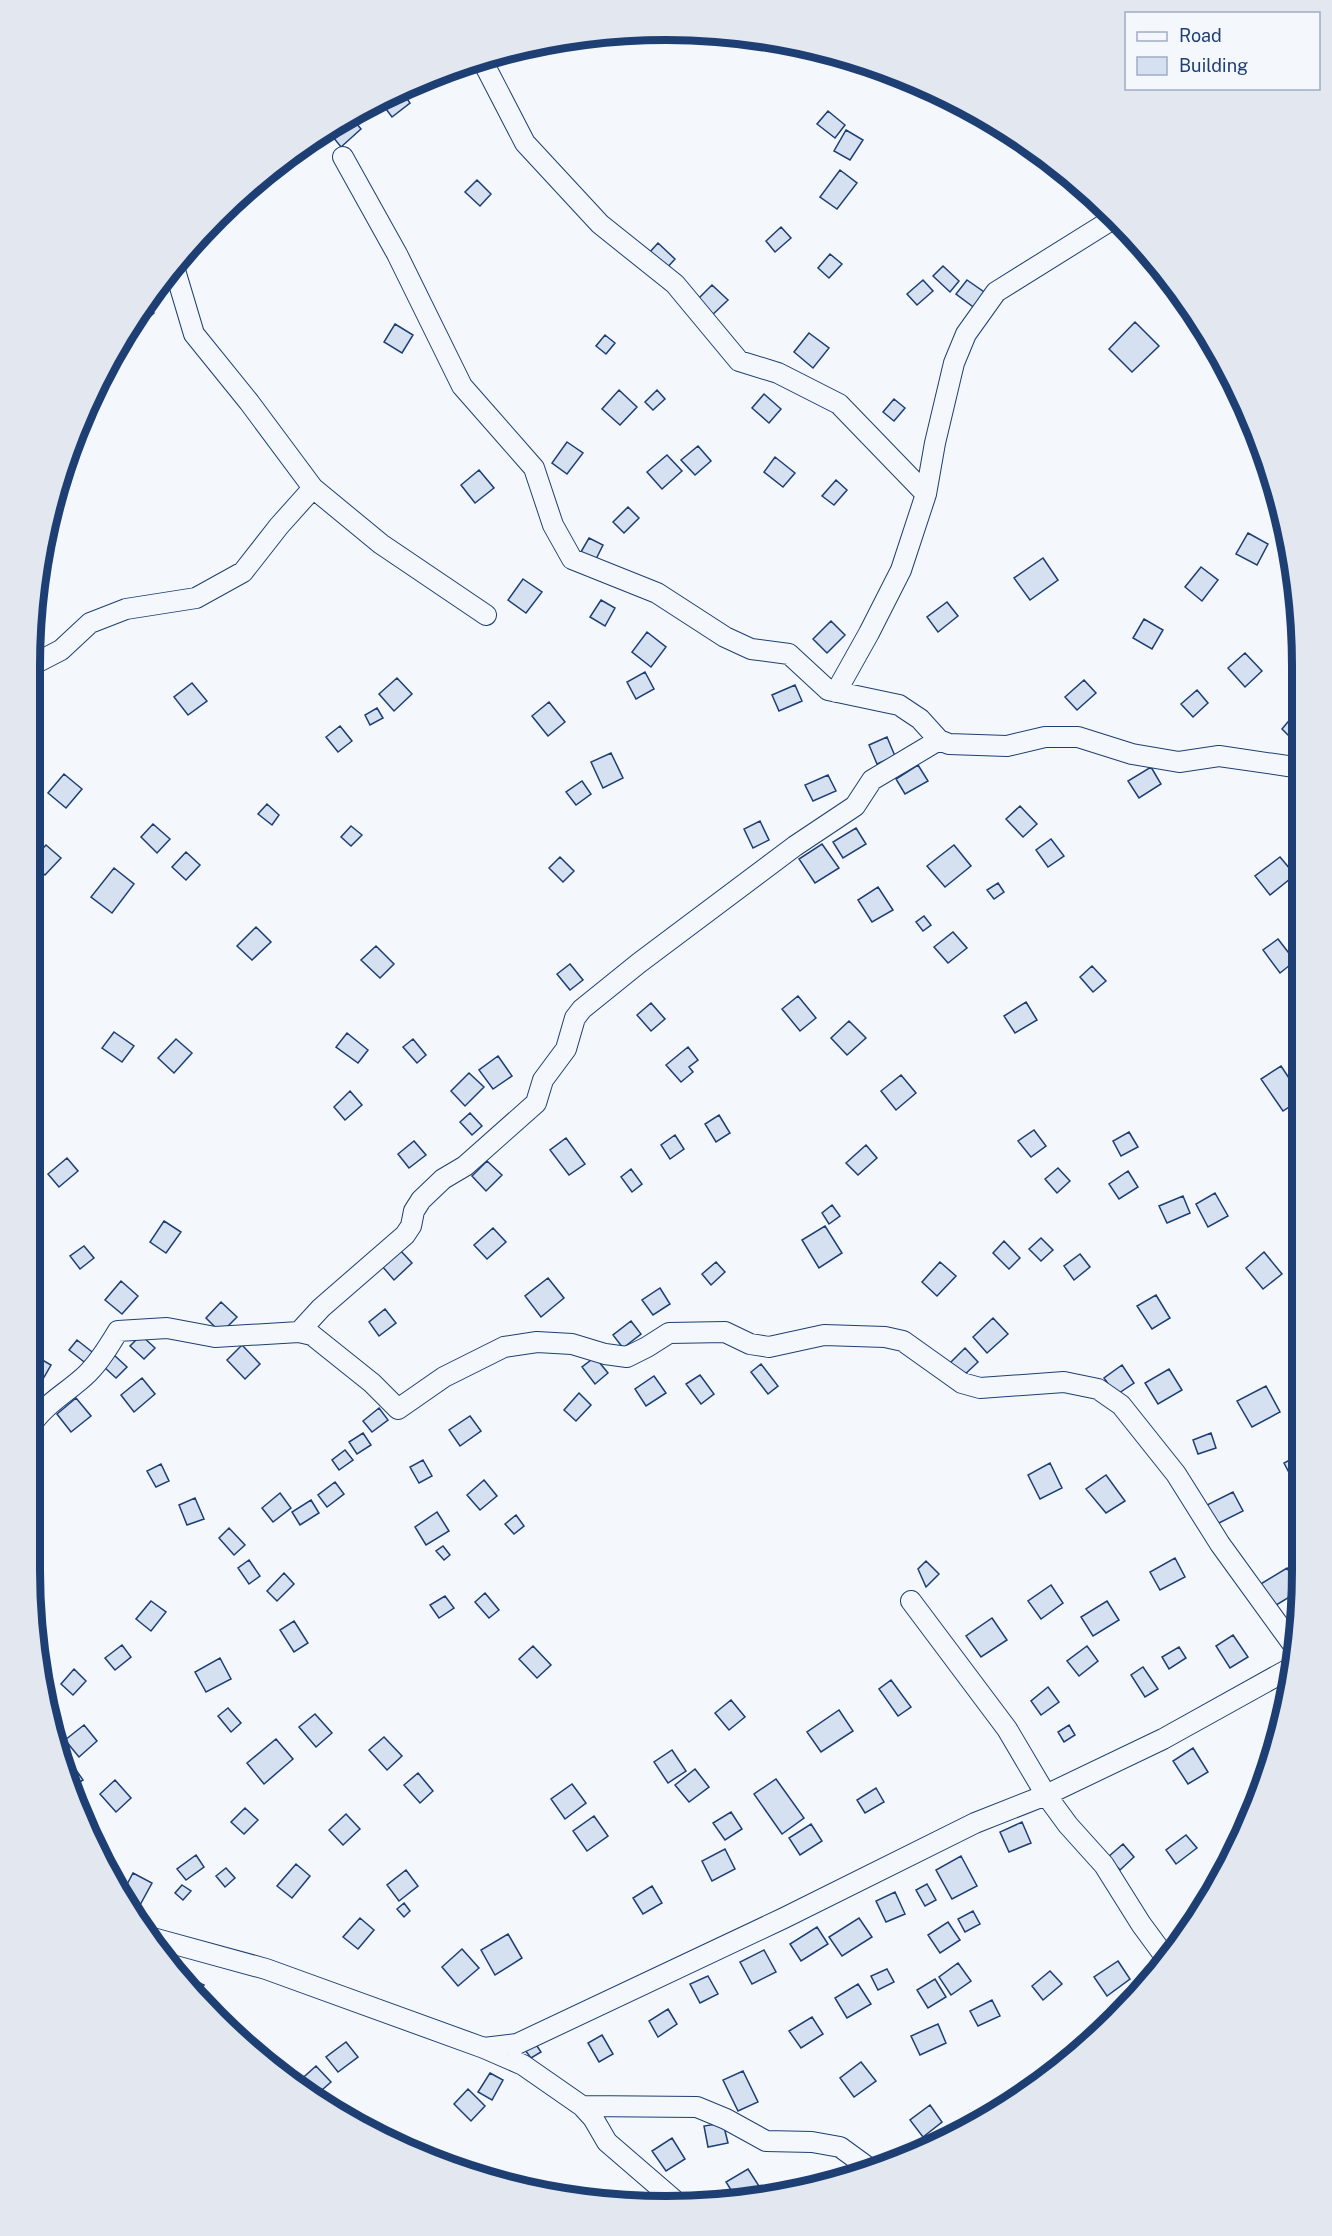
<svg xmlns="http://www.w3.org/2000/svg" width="1332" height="2236" viewBox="0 0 1332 2236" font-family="'Public Sans',sans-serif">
  <rect width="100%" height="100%" fill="#f4f7fb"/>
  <path fill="#d5e0f0" stroke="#1d3f73" stroke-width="1.5" d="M401,90l9,13 -18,14 -12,-16z
    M828,111l17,14 -10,13 -18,-14z
    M351,117l10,12 -20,18 -12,-15z
    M846,130l17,10 -13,20 -16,-9z
    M840,170l17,13 -20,26 -17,-12z
    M477,180l14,14 -11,12 -15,-14z
    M1121,226l22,20 -6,4 -17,-23z
    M781,227l10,11 -16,14 -9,-11z
    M658,243l17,16 -9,10 -17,-16z
    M830,254l12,10 -13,14 -11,-10z
    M943,266l16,15 -9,11 -17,-16z
    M923,280l10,11 -16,14 -10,-11z
    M967,280l20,14 -11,15 -20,-15z
    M712,285l16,15 -19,18 -15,-15z
    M1183,301l21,29 -6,4 -21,-28z
    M145,303l9,10 -12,11 -7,-8z
    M1135,322l24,24 -27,26 -23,-23z
    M395,324l18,11 -11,18 -18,-11z
    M809,333l20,15 -16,20 -19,-16z
    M605,335l10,8 -9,11 -10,-8z
    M619,390l18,17 -17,18 -18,-16z
    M657,390l8,9 -12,11 -8,-8z
    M764,394l17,15 -12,14 -17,-15z
    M894,399l11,9 -11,13 -11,-9z
    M567,442l16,11 -16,21 -15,-11z
    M698,446l13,15 -16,14 -14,-15z
    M667,455l15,16 -20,18 -15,-17z
    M775,457l20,16 -12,14 -19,-15z
    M479,470l15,18 -19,15 -14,-18z
    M836,480l11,10 -13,15 -12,-9z
    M628,507l11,11 -15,15 -11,-11z
    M1248,533l20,11 -11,21 -21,-11z
    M589,538l14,7 -10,20 -15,-8z
    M1043,558l15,22 -28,20 -16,-22z
    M1201,567l17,13 -16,21 -17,-14z
    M523,579l19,13 -16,21 -18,-13z
    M601,600l14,8 -10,18 -15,-9z
    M947,602l11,14 -20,16 -11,-15z
    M1144,619l19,11 -11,19 -19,-11z
    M831,621l14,14 -18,18 -14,-14z
    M647,632l19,15 -15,20 -19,-15z
    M1245,653l17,18 -17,16 -17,-19z
    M645,672l9,17 -18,10 -9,-17z
    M397,678l15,16 -18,17 -15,-17z
    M1084,680l12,13 -19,17 -12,-13z
    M192,683l15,18 -19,14 -14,-18z
    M795,685l7,16 -23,10 -7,-16z
    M1197,690l11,13 -15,14 -12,-13z
    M549,702l16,20 -17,14 -16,-20z
    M377,708l6,10 -13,7 -5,-10z
    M1292,717l9,8v11l-6,6 -13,-13z
    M340,726l12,15 -14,11 -12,-15z
    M887,737l8,19 -18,8 -8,-19z
    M611,753l12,25 -20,10 -12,-26z
    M918,765l10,16 -23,13 -9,-15z
    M1151,767l10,17 -22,14 -11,-17z
    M64,774l18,15 -16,19 -18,-15z
    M828,775l8,16 -23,10 -8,-16z
    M582,781l9,13 -15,11 -10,-13z
    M267,804l12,11 -7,10 -14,-11z
    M1020,806l17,18 -14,13 -17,-18z
    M760,821l9,19 -16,8 -9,-19z
    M153,824l17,15 -13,14 -16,-16z
    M351,826l11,9 -11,11 -10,-9z
    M856,828l10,16 -23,14 -10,-16z
    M1051,839l13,17 -16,11 -12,-17z
    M822,844l17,24 -24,15 -16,-24z
    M46,845l15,13 -16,17 -13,-12v-3z
    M954,845l17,21 -26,21 -18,-21z
    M186,852l14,13 -14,15 -14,-13z
    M560,857l14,14 -11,11 -14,-14z
    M1280,857l15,18 -25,20 -15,-19z
    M114,868l20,16 -22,29 -21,-16z
    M998,883l6,9 -10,7 -7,-9z
    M878,887l15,23 -21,12 -14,-22z
    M924,916l7,9 -8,6 -7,-9z
    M256,927l15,15 -19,18 -15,-14z
    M953,932l14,16 -19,15 -14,-16z
    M1278,939l17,22 -15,12 -17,-23z
    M376,946l18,18 -14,14 -19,-18z
    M570,964l13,16 -13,10 -13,-16z
    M1092,966l14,15 -13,11 -13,-15z
    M798,996l18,22 -16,13 -18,-22z
    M1026,1002l11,18 -22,13 -11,-17z
    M651,1003l14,16 -14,12 -14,-16z
    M849,1021l17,17 -19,17 -16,-17z
    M114,1032l20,14 -12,16 -20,-14z
    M347,1033l21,17 -10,13 -22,-16z
    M176,1039l16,14 -18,20 -16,-15z
    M413,1039l13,16 -9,8 -14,-16z
    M688,1047l10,13 -9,7 4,5 -12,10 -15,-17z
    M498,1056l14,20 -19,13 -14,-19z
    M1281,1066l20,30v3l-18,12 -22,-32z
    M469,1073l15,14 -19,19 -14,-15z
    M901,1075l15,18 -20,17 -15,-19z
    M350,1091l12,14 -17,15 -11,-13z
    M470,1113l12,13 -10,9 -12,-13z
    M719,1115l11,18 -14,9 -11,-18z
    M1034,1130l12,16 -15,11 -13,-16z
    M1129,1132l9,15 -17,9 -8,-15z
    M675,1135l9,14 -14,10 -9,-14z
    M566,1138l19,26 -16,11 -19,-25z
    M414,1141l12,14 -17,13 -11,-14z
    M866,1145l11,13 -19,17 -12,-12z
    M67,1158l11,13 -19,16 -11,-13z
    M487,1161l15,14 -16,16 -14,-15z
    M1058,1168l12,13 -13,12 -12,-14z
    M631,1169l11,15 -10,8 -11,-15z
    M1128,1171l10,16 -19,12 -10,-15z
    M1215,1193l13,23 -20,11 -12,-23z
    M1183,1196l7,17 -23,10 -8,-17z
    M832,1205l8,11 -11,8 -7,-11z
    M164,1221l17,11 -15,21 -16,-11z
    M825,1226l17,27 -23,15 -17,-28z
    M493,1228l13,14 -19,17 -13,-14z
    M1041,1238l12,12 -12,11 -12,-12z
    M1004,1241l16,17 -11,11 -16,-16z
    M84,1246l10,12 -14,11 -10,-13z
    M399,1249l13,14 -18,17 -12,-14z
    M1264,1252l18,22 -19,15 -17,-21z
    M1080,1254l10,13 -16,13 -10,-14z
    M716,1262l9,10 -14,13 -9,-11z
    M940,1262l16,14 -19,20 -15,-14z
    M548,1278l16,20 -23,19 -16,-21z
    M121,1281l17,15 -16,18 -17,-14z
    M660,1288l10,16 -17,11 -11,-15z
    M1156,1295l14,23 -18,11 -15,-23z
    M221,1302l16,15 -16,16 -15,-15z
    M385,1309l11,14 -17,13 -10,-14z
    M993,1318l15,16 -21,19 -14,-16z
    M631,1321l10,13 -18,14 -10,-13z
    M141,1335l14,13 -11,11 -14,-13z
    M77,1340l19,15 -8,10 -19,-15z
    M242,1345l18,19 -15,15 -18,-19z
    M965,1348l13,14 -16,15 -13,-13z
    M114,1355l13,12 -11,11 -12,-11z
    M595,1357l13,16 -13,11 -13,-17z
    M39,1358l12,7 -12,21 -5,-3v-18z
    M761,1364l17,22 -10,8 -17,-22z
    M1122,1365l12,18 -18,12 -12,-17z
    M1169,1369l13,21 -24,14 -13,-21z
    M700,1375l14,19 -13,10 -15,-20z
    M654,1376l12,17 -20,13 -11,-17z
    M142,1378l13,16 -21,18 -13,-17z
    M1266,1386l14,26 -28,15 -15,-26z
    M579,1393l12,12 -15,16 -12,-11z
    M76,1398l15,18 -20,16 -14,-18z
    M379,1408l9,12 -16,12 -9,-11z
    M470,1416l11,15 -21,15 -11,-16z
    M363,1433l8,12 -14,9 -8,-12z
    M1211,1433l5,15 -18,6 -5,-14z
    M345,1450l8,10 -14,10 -7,-10z
    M1301,1454v25l-7,3 -10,-19z
    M423,1460l9,16 -13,7 -9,-16z
    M1050,1463l12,25 -22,11 -12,-24z
    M161,1464l8,17 -13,6 -9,-16z
    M1106,1475l19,26 -19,12 -20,-24z
    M484,1480l13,16 -17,14 -13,-15z
    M335,1482l9,12 -17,13 -9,-12z
    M1233,1492l10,19 -30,15 -10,-19z
    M280,1493l11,15 -18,14 -11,-14z
    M195,1498l9,21 -17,6 -8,-20z
    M311,1500l8,13 -19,12 -8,-13z
    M437,1512l12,19 -23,14 -11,-18z
    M516,1515l8,11 -10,8 -9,-10z
    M229,1528l16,17 -11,10 -15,-17z
    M443,1546l7,9 -6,5 -8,-9z
    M1175,1558l10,19 -25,13 -10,-18z
    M249,1560l11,16 -11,8 -11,-16z
    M926,1561l13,13 -13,13 -8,-18z
    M1287,1568l14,22 -28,17 -14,-22z
    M284,1573l10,11 -17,17 -10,-10z
    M1051,1585l12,18 -22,16 -13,-18z
    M485,1593l14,17 -10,8 -14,-16z
    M445,1596l9,12 -15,10 -9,-13z
    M151,1601l15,11 -15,19 -15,-12z
    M1107,1601l12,19 -26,16 -12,-19z
    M992,1618l15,22 -26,17 -15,-21z
    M294,1621l14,22 -14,9 -14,-22z
    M1233,1635l15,22 -18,11 -14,-22z
    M122,1645l9,12 -16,13 -10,-12z
    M533,1646l18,19 -14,13 -18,-19z
    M1087,1646l11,15 -19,15 -12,-15z
    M1179,1647l7,11 -17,11 -7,-12z
    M220,1658l11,21 -25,13 -11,-20z
    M1143,1667l15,22 -13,8 -14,-22z
    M74,1669l12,12 -13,14 -12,-11z
    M891,1680l20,27 -13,9 -19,-27z
    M1048,1687l11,15 -18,13 -10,-14z
    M731,1700l14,17 -16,13 -14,-17z
    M228,1708l13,15 -10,9 -13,-16z
    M839,1710l14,21 -32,21 -14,-20z
    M315,1714l17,19 -16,14 -17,-20z
    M84,1725l13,16 -18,16 -14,-17z
    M1069,1725l6,10 -11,7 -6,-10z
    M384,1737l18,19 -15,14 -18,-20z
    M276,1739l17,20 -29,25 -17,-21z
    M1193,1748l15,24 -20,12 -15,-23z
    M672,1750l14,21 -18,12 -14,-21z
    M695,1769l14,18 -20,15 -14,-17z
    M76,1770l7,10 -11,7 -7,-10z
    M418,1773l15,18 -13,12 -16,-18z
    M776,1779l28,39 -22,16 -28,-40z
    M115,1780l16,18 -15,14 -16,-18z
    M572,1784l14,19 -21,16 -14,-20z
    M876,1788l8,14 -19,11 -8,-13z
    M245,1808l13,12 -14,14 -13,-12z
    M731,1812l11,17 -17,11 -12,-17z
    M346,1814l14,15 -17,16 -14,-15z
    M594,1816l14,20 -21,15 -14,-20z
    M1022,1822l9,21 -22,9 -9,-20z
    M811,1824l11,17 -22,14 -11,-17z
    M1186,1835l11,13 -21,16 -10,-14z
    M1123,1844l11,13 -14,13 -12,-13z
    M725,1849l10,20 -23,12 -10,-20z
    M196,1855l8,12 -18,13 -9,-11z
    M961,1856l16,30 -25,13 -16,-29z
    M296,1864l14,12 -18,22 -15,-12z
    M226,1868l9,10 -10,9 -9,-11z
    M406,1870l12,16 -19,15 -12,-16z
    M133,1873l19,10 -12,22 -18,-11z
    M927,1884l9,16 -11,6 -9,-16z
    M182,1885l9,6 -8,9 -8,-7z
    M652,1886l10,17 -19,11 -10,-16z
    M895,1892l10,22 -19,8 -10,-21z
    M404,1903l6,8 -6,6 -7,-8z
    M973,1911l7,13 -15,8 -7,-13z
    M360,1918l14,12 -16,19 -15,-12z
    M859,1918l13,19 -30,19 -13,-19z
    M948,1922l12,18 -20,13 -12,-18z
    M817,1927l11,17 -27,17 -11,-17z
    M508,1934l14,24 -27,17 -14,-25z
    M462,1949l17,19 -21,18 -16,-19z
    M764,1950l12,22 -24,12 -12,-22z
    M1118,1961l12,18 -23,17 -13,-19z
    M958,1963l13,18 -20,14 -12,-18z
    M887,1969l7,13 -16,8 -7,-14z
    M1050,1971l12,13 -19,16 -11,-14z
    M182,1974l22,11 -5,9 -18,-18z
    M708,1976l10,18 -18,9 -10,-19z
    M935,1979l11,18 -18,11 -11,-18z
    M858,1984l13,20 -24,14 -12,-20z
    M992,2000l8,16 -22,10 -8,-15z
    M668,2009l9,15 -19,13 -9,-16z
    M812,2017l11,17 -22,14 -12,-17z
    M938,2024l8,19 -26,12 -9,-19z
    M602,2035l11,19 -14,8 -11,-19z
    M346,2042l12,15 -20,15 -12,-15z
    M535,2043l6,9 -10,6 -6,-8z
    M861,2062l15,19 -22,16 -14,-19z
    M316,2066l15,16 -17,15 -19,-12z
    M743,2071l15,31 -20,9 -15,-31z
    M490,2073l13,7 -11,20 -14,-8z
    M468,2089l17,17 -14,15 -17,-17z
    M930,2105l12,17 -19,15 -13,-17z
    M975,2111l5,9 -19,12 -6,-9z
    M723,2123l5,20 -20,4 -4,-21z
    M672,2138l13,21 -19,12 -14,-20z
    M748,2169l18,28 -28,4 -12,-19z"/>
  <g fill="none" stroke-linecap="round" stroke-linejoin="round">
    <g stroke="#1d3f73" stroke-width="22">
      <path id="street" d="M482,60l43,83 75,81 75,60 64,77 39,12 61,31 87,90
        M343,157l54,97 65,132 72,82 19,57 19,34 85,34 68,44 26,12 38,5 39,36 71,15 21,14 19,21 10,4 58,2 38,-9h33l54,17 47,8 40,-6 82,12
        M174,267l20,67 55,68 64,86 68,56 105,71
        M32,665l29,-15 29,-27 36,-14 70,-11 47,-26 36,-46 34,-38
        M836,692l33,-59 32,-63 25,-76 9,-51 19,-80 12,-29 30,-42 117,-73
        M299,1332l22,-24 84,-73 6,-9 3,-15 7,-11 22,-21 22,-13 71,-63 7,-23 23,-31 9,-31 7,-9 57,-46 156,-117 60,-40 17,-26 67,-40
        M35,1420c14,-19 36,-30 53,-47 12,-12 21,-27 30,-42l49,-3 48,9 84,-5 13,3 60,48 26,26 46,-32 60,-30 33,-5 35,2 33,10 22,3 20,-10 22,-14 56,-1 25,12 19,3 55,-12 61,2 18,4 59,42 18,5 84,-6 34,7 23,16 55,69 44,70 74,102
        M911,1601l96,128 39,66 22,30 36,40 37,59 25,34
        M149,1937l117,32 218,79 33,-4 267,-126 191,-95 71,-28 117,-56 126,-70
        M484,2048l39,17 59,41 11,12 14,24 73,63
        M582,2106l115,1 29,12 40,22 46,1 28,5 33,24"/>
    </g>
    <use href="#street" stroke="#f4f7fb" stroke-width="20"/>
  </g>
  <path d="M0 0H1332V2236H0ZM666 40H666A626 626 0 0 1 1292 666V1570A626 626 0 0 1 666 2196H666A626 626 0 0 1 40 1570V666A626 626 0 0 1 666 40Z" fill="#e3e8f0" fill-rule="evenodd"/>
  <path fill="none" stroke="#1d3f73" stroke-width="8" d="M666 40H666A626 626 0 0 1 1292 666V1570A626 626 0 0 1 666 2196H666A626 626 0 0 1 40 1570V666A626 626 0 0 1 666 40Z"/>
  <rect x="1125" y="12" width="195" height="78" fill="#f4f7fb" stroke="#9eadc5" stroke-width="1.5"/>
  <rect x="1137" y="32" width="30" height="9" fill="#f4f7fb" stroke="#9eadc5" stroke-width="1.5"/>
  <text x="1179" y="42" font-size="18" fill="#1d3f73">Road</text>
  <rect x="1137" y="57" width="30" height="18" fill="#d5e0f0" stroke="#9eadc5" stroke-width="1.5"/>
  <text x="1179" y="72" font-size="18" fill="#1d3f73">Building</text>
</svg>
